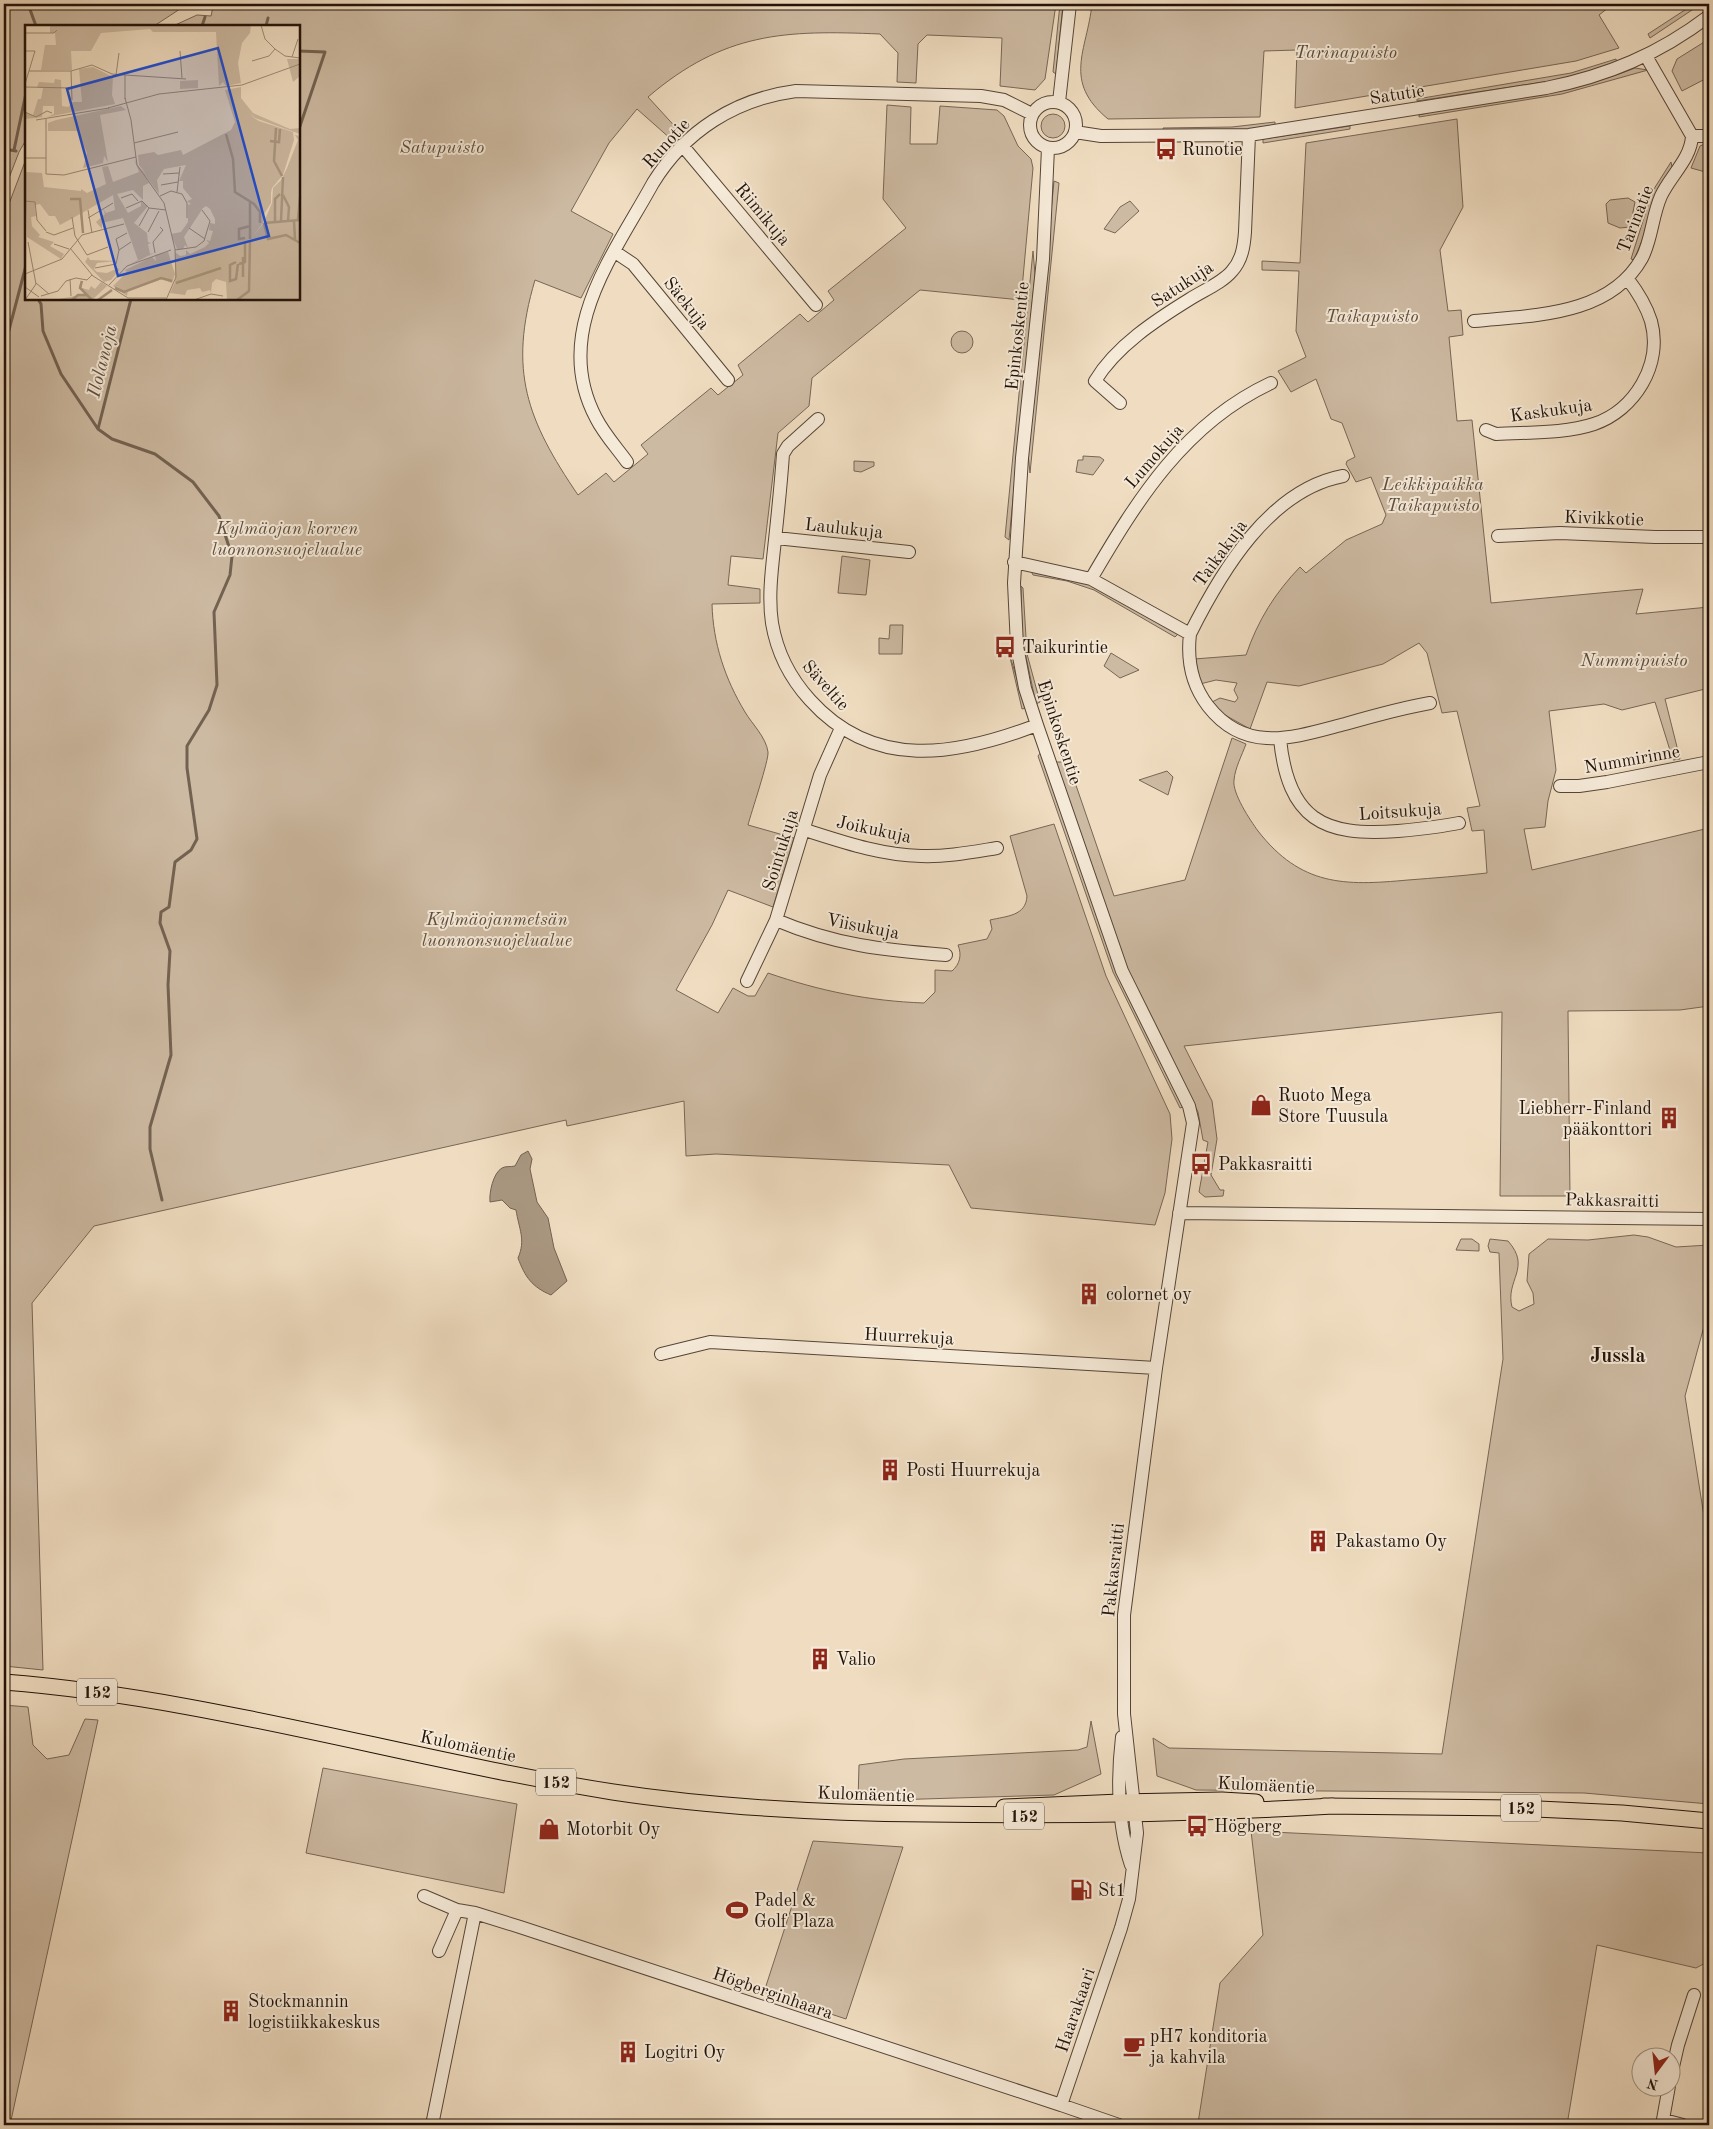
<svg xmlns="http://www.w3.org/2000/svg" width="1713" height="2129" viewBox="0 0 1713 2129" font-family="'Old Standard TT',serif">
  <rect width="100%" height="100%" fill="#f0ddc1"/>
  <filter id="stains"><feTurbulence type="fractalNoise" baseFrequency=".004" numOctaves="4"/><feColorMatrix values="0 0 0 0 .2 0 0 0 0 .09 0 0 0 0 .02 0 0 0 .5 -.17"/></filter>
  <radialGradient id="worn" r=".72"><stop offset=".6" stop-color="#630" stop-opacity="0"/><stop offset="1" stop-color="#630" stop-opacity=".3"/></radialGradient>
  <path fill="#cdbaa2" stroke="#776656" d="M4,4h1052l-11,75 -10,11 -35,-4 2,-48 -75,-3 -9,9 -2,39 -19,-1 1,-29 -18,-19c-95,-4 -156,-2 -232,63l32,35 -8,8 -35,-31 -28,34 -38,68 42,23 -32,64 -46,-18c-27,91 -8,140 43,215l28,-22 8,9 34,-28 -7,-9 70,-57 7,7 25,-20 -5,-10 62,-51 8,8 26,-22 -6,-9 78,-63 -23,-29 4,-94 24,2 -1,37h27l3,-38 57,4 7,6 14,30 13,13 2,9 -12,132 -101,-10 -108,88 -3,28 -31,27 -15,126 -32,-3 -3,29 32,4v14l-48,1c1,39 13,75 33,108 7,12 21,25 23,40 1,8 -17,61 -20,73l46,13 -21,69 -45,-17 -16,35 -36,65 42,23 15,-25 15,8h7l13,-23c52,18 101,28 156,30l11,-11v-22l17,1c8,-7 10,-16 6,-26l29,-6 5,-10 -2,-9c17,-4 36,-4 37,-24l-17,-60 44,-12 52,152 64,138 2,25 -7,54 -10,32 -184,-17 -22,-43 -233,-11 -30,2 -2,-55 -117,25 -1,-6 -472,106 -62,77 11,367 -39,-4v-1449l22,-58v140h273v-273h-126l24,-11 14,1 2,-9 -16,-2 -14,2 -29,19h-128v114l-7,12 -15,39z
    M1060,4h3l-7,70 -3,-2z
    M1092,4h521l-14,11 20,33 -43,13 -281,47 2,-58 -33,1 -4,66 -152,2c-46,-38 -21,-68 -16,-115z
    M1694,4h7l-51,34 -2,-4z
    M1709,39v38l-27,14 -10,-20 5,-12z
    M1616,59l1,4 -32,11 -34,7 -134,20v-2l154,-26z
    M1635,68l13,2 -86,24 -143,23v-2c72,-18 147,-19 216,-47z
    M1041 126a12 12 0 1 1 24 0a12 12 0 1 1-24 0Z
    M1457,119l6,88 -23,43 8,61 13,-1 2,25 -14,2 8,84 15,-1 19,183 152,-14 -7,25 73,-7v81l-44,11 15,60 -7,1 -18,-58 -33,8 -18,-6 -55,7 7,59 -8,31 -3,26 -21,2 8,41 177,-42v178l-29,4 -112,1 2,185h-70l2,-184 -318,34 28,55 5,38 -6,36 9,15h4l-1,6 -18,1 -6,-5 9,-50 -5,-2 -5,-28 -71,-143 -71,-207h12l46,134 71,-16 47,-142 14,6c-4,11 -11,24 -12,36 -2,13 16,40 24,51 43,55 86,55 150,49 26,-2 53,-4 79,-7l-3,-43 -12,1 -5,-23 13,-2 -23,-95 -15,2 -15,-60 -8,-10 -36,21 -84,22 -32,-4 -17,47 -25,-14 -13,-13 8,-4 15,4 3,-4 -4,-8 3,-7 -21,-3 -16,4 -6,-25 52,-4c12,-35 29,-62 54,-88l6,6 40,-33 36,-16 4,-9 -15,-38 -15,5 -10,-18 1,-3 8,-4 -13,-34 -11,-4 -15,-40 -25,13 -13,-21 28,-14 -10,-26 3,-60 -37,-1v-9l38,2 6,-120z
    M1275,122v3l-22,5 -89,1 -1,-3 69,-1z
    M1350,126v3l-87,14v-4z
    M1709,142v31l-18,-5 9,-22z
    M1671,162l1,5 -38,93 -3,-1 21,-67z
    M1054,181l5,2 -29,290 -2,-19z
    M1628,198l7,4 -5,25 -10,1 -12,-5 -2,-19 4,-4z
    M1130,201l9,10 -24,22 -11,-4 16,-22z
    M1033,251l2,23 -26,266 -4,-3z
    M951 342a11 11 0 1 1 22 0a11 11 0 1 1-22 0Z
    M1083,456l17,1 4,3 -11,15 -17,-3 2,-12h5z
    M854,461l20,1v4l-13,6 -7,-1z
    M842,556l28,4 -4,35 -28,-2z
    M1031,571l55,12 92,51 -3,3 -81,-47 -27,-9 -34,-6z
    M1021,586l2,2 4,66 13,48 -4,2 -14,-66z
    M890,625h13l-1,29h-23v-16l10,1z
    M1009,653l17,55 -4,1z
    M1111,653l28,17 -19,8 -16,-12z
    M1041,752l17,48 125,307 -3,1 -67,-136 -75,-216z
    M1167,771l6,6 -5,18 -29,-15z
    M1634,1235l14,2 28,10 33,-2v74h-3l-21,77 24,152v256l-125,-11 -388,-3 -39,-14 -4,-38 16,10 273,6 61,-395 -4,-106 -9,-1 -2,-6 2,-7 18,2c24,27 -3,39 4,66l7,4 15,-7 -1,-11 -6,-12 2,-27 19,-15 40,1z
    M1461,1239h11l7,5v7l-23,-1z
    M4,1705l24,2 5,38 14,14 22,-4 16,-36 13,1 -88,405h-6z
    M1091,1721l10,53 -47,21 -196,6 1,-36 45,-6 174,-9 9,-3z
    M323,1768l194,36 -13,89 -198,-40z
    M1251,1831l458,22v108l-13,7 -99,-23 -30,180h-367l-2,-2 22,-140 43,-48z
    M813,1841l90,6 -57,172 -82,-27z"/>
  <path fill="#aa9882" stroke="#736252" d="M528,1151l4,8 -2,10 7,33 11,16 6,30 13,33 -16,14c-19,-8 -26,-18 -33,-37 8,-18 1,-29 -2,-48l-6,-2 -8,-8 -12,2c-1,-9 3,-29 12,-34 3,-2 9,-1 13,-2l6,-11z"/>
  <g fill="none" stroke-linecap="round" stroke-linejoin="round">
    <path stroke="#736252" stroke-width="3" d="M28,4l8,22
      M271,4h1
      M202,26l3,-9
      M266,26l2,-8
      M299,51l26,1 -26,77
      M4,149l12,2
      M14,150l12,-57
      M26,265l-2,8 2,4
      M38,299l3,5 2,27 18,43 37,55 14,10 43,15 38,28 26,34 13,40 -2,19 -16,37 3,73 -8,25 -22,36v22l10,71 -6,11 -16,12 -6,45 -8,5 -1,11 10,28 -2,34 3,70 -21,72v22l12,51
      M4,349l20,-76
      M98,429l33,-130"/>
    <g stroke="#554537" stroke-width="14">
      <path id="minor" d="M1059,102l11,-98
        M1030 125a23 23 0 1 1 46 0a23 23 0 1 1-46 0Z
        M1075,132l26,4 148,-1 297,-47c61,-12 113,-34 163,-72
        M1692,136h17
        M682,145l134,160
        M1048,148l-5,111 -21,199 -8,125 3,63 8,42 12,37 85,246 67,135 4,17 -37,245 -32,247v99l13,119 -8,66 -8,29 -60,177 58,20
        M615,252l18,12 95,116
        M1474,321c57,-6 135,-4 168,-63 10,-19 10,-42 19,-62 9,-20 30,-37 31,-60l-46,-80
        M1120,403l-25,-22c21,-35 61,-61 95,-82 14,-9 32,-16 42,-28 10,-11 12,-25 13,-39l4,-97
        M818,419l-30,27 -5,8c-2,29 -5,58 -8,86 -3,28 -7,56 -3,83 5,30 18,55 38,77 64,71 146,56 227,25
        M1486,430l10,4c31,-2 68,0 98,-10 41,-14 69,-60 57,-103 -5,-16 -14,-30 -24,-43
        M627,462c-10,-14 -23,-28 -31,-44 -45,-85 17,-162 57,-235 32,-52 82,-84 143,-92l185,5 23,4 28,14
        M1498,536l62,-3 95,4h54
        M776,538l133,14
        M1014,562l77,17 99,55c-3,26 1,50 18,72 38,49 87,31 137,18 28,-8 56,-16 85,-21
        M1091,579c46,-79 94,-156 180,-196
        M1190,634c31,-62 79,-144 153,-158
        M1280,739c8,80 43,98 118,92 21,-2 41,-4 61,-8
        M1560,786h19l28,-4 102,-20
        M805,830c38,12 75,25 116,26 25,1 51,-4 76,-8
        M776,920c59,25 107,30 170,35
        M747,981l29,-61 44,-145 21,-47
        M1179,1213l530,6
        M661,1354l49,-12 446,26
        M1122,1737c-5,43 -5,86 9,128
        M424,1896l33,14 18,3 45,14 541,178
        M439,1951l18,-41
        M1670,2080l8,-35 16,-50
        M1664,2120l19,5
        M432,2125l43,-212
        M1662,2125l7,-39"/>
    </g>
    <g stroke="#211209" stroke-width="17">
      <path id="major" d="M4,1682c206,16 405,78 609,110 105,16 210,21 316,22 135,2 268,0 404,-8
        M1324,1806l192,2 106,5 87,8
        M1004,1807l116,-5 102,-2 34,2"/>
    </g>
    <use href="#minor" stroke="#f5e9d7" stroke-width="12"/>
    <use href="#major" stroke="#f0ddc1" stroke-width="15"/>
  </g>
  <defs>
    <g id="bus-bare" transform="scale(1.725)"><path d="M-5-6H5V4H4V6H2V4H-2V6H-4V4H-5ZM-3.5-4V0h7V-4ZM-3.5 1.2v1.5H-2V1.2ZM2 1.2v1.5H3.5V1.2Z" fill="#8f2418" stroke="#f5e9d7" stroke-width="2.5" paint-order="stroke"/></g>
    <g id="shop-bare" transform="scale(1.725)"><path d="M-5-2.5h2.3a2.7 3.5 0 0 1 5.4 0H5L5.5 6h-11ZM-1.5-2.5h3a1.5 2.3 0 0 0-3 0Z" fill="#8f2418" stroke="#f5e9d7" stroke-width="2.5" paint-order="stroke"/></g>
    <g id="building-bare" transform="scale(1.725)"><path d="M-4-6H4V6H1V3H-1V6H-4ZM-2.5-4.3h1.7v1.8h-1.7ZM.8-4.3h1.7v1.8H.8ZM-2.5-1h1.7V.8h-1.7ZM.8-1h1.7V.8H.8Z" fill="#8f2418" stroke="#f5e9d7" stroke-width="2.5" paint-order="stroke"/></g>
    <g id="fuel-bare" transform="scale(1.725)"><path d="M-5.5-6h7V0h2V4h1.3V-2.5L3-4.5l.8-.8L6-3V5H2.5V1h-1V6h-7ZM-4.2-4.7v3.2H.2V-4.7Z" fill="#8f2418" stroke="#f5e9d7" stroke-width="2.5" paint-order="stroke"/></g>
    <g id="stadium-bare" transform="scale(1.725)"><path d="M0-5a6.5 5 0 1 0 0 10a6.5 5 0 1 0 0-10ZM-3.5-1.8h7v3.6h-7Z" fill="#8f2418" stroke="#f5e9d7" stroke-width="2.5" paint-order="stroke"/></g>
    <g id="cafe-bare" transform="scale(1.725)"><path d="M-5.5-4.5H6V0H3Q3 3.5 0 3.5H-2.5Q-5.5 3.5-5.5 0ZM3-3.2v2h1.7v-2ZM-6 4.5H4V6H-6Z" fill="#8f2418" stroke="#f5e9d7" stroke-width="2.5" paint-order="stroke"/></g>
  </defs>
  <g fill-rule="evenodd">
    <use href="#bus-bare" x="1166" y="149"/>
    <use href="#bus-bare" x="1005" y="647"/>
    <use href="#shop-bare" x="1261" y="1105"/>
    <use href="#building-bare" x="1669" y="1118"/>
    <use href="#bus-bare" x="1201" y="1164"/>
    <use href="#building-bare" x="1089" y="1294"/>
    <use href="#building-bare" x="890" y="1470"/>
    <use href="#building-bare" x="1318" y="1541"/>
    <use href="#building-bare" x="820" y="1659"/>
    <use href="#bus-bare" x="1197" y="1826"/>
    <use href="#shop-bare" x="549" y="1829"/>
    <use href="#fuel-bare" x="1081" y="1890"/>
    <use href="#stadium-bare" x="737" y="1910"/>
    <use href="#building-bare" x="231" y="2011"/>
    <use href="#cafe-bare" x="1134" y="2046"/>
    <use href="#building-bare" x="628" y="2052"/>
  </g>
  <g text-anchor="middle" stroke-width="4" stroke-linejoin="round" paint-order="stroke">
    <g fill="#f5e9d7" stroke="#615247" stroke-width="1">
      <rect x="77" y="1678.5" width="40" height="27" rx="4"/>
      <rect x="536" y="1768.5" width="40" height="27" rx="4"/>
      <rect x="1501" y="1794.5" width="40" height="27" rx="4"/>
      <rect x="1004" y="1802.5" width="40" height="27" rx="4"/>
    </g>
    <g font-size="16" font-weight="bold" fill="#211209">
      <text x="97" y="1698">152</text>
      <text x="556" y="1788">152</text>
      <text x="1521" y="1814">152</text>
      <text x="1024" y="1822">152</text>
    </g>
    <g font-size="18" font-style="italic" fill="#5d4d3f" stroke="#f5e9d7">
      <text x="1346" y="58">Tarinapuisto</text>
      <text x="442" y="153">Satupuisto</text>
      <text x="1372" y="322">Taikapuisto</text>
      <text x="1433" y="490">Leikkipaikka<tspan x="1433" dy="21">Taikapuisto</tspan></text>
      <text x="287" y="534">Kylmäojan korven<tspan x="287" dy="21">luonnonsuojelualue</tspan></text>
      <text x="1634" y="666">Nummipuisto</text>
      <text x="497" y="925">Kylmäojanmetsän<tspan x="497" dy="21">luonnonsuojelualue</tspan></text>
    </g>
    <g font-size="18" fill="#211209" stroke="#f5e9d7">
      <text transform="translate(1397 94) rotate(-9)" y="6">Satutie</text>
      <text transform="translate(666 143) rotate(-48)" y="6">Runotie</text>
      <text transform="translate(763 214) rotate(50)" y="6">Riimikuja</text>
      <text transform="translate(1635 219) rotate(-69)" y="6">Tarinatie</text>
      <text transform="translate(1182 284) rotate(-33)" y="6">Satukuja</text>
      <text transform="translate(687 303) rotate(51)" y="6">Säekuja</text>
      <text transform="translate(1017 336) rotate(-84)" y="6">Epinkoskentie</text>
      <text transform="translate(1551 410) rotate(-8)" y="6">Kaskukuja</text>
      <text transform="translate(1154 456) rotate(-49)" y="6">Lumokuja</text>
      <text transform="translate(1604 518) rotate(2)" y="6">Kivikkotie</text>
      <text transform="translate(844 528) rotate(6)" y="6">Laulukuja</text>
      <text transform="translate(1220 553) rotate(-54)" y="6">Taikakuja</text>
      <text transform="translate(826 685) rotate(48)" y="6">Säveltie</text>
      <text transform="translate(1060 732) rotate(72)" y="6">Epinkoskentie</text>
      <text transform="translate(1632 759) rotate(-10)" y="6">Nummirinne</text>
      <text transform="translate(1400 811) rotate(-4)" y="6">Loitsukuja</text>
      <text transform="translate(874 829) rotate(12)" y="6">Joikukuja</text>
      <text transform="translate(780 850) rotate(-73)" y="6">Sointukuja</text>
      <text transform="translate(863 926) rotate(11)" y="6">Viisukuja</text>
      <text transform="translate(1612 1200) rotate(1)" y="6">Pakkasraitti</text>
      <text transform="translate(909 1336) rotate(3)" y="6">Huurrekuja</text>
      <text transform="translate(1113 1570) rotate(-84)" y="6">Pakkasraitti</text>
      <text transform="translate(468 1746) rotate(12)" y="6">Kulomäentie</text>
      <text transform="translate(1266 1785) rotate(3)" y="6">Kulomäentie</text>
      <text transform="translate(866 1794) rotate(2)" y="6">Kulomäentie</text>
      <text transform="translate(773 1993) rotate(19)" y="6">Högberginhaara</text>
      <text transform="translate(1075 2010) rotate(-71)" y="6">Haarakaari</text>
    </g>
    <g font-size="18" fill="#211209" stroke="#f5e9d7" text-anchor="start">
      <text x="1182" y="155">Runotie</text>
      <text x="1022" y="653">Taikurintie</text>
      <text x="1278" y="1101">Ruoto Mega<tspan x="1278" dy="21">Store Tuusula</tspan></text>
      <text x="1652" y="1114" text-anchor="end">Liebherr-Finland<tspan x="1652" dy="21">pääkonttori</tspan></text>
      <text x="1218" y="1170">Pakkasraitti</text>
      <text x="1106" y="1300">colornet oy</text>
      <text x="906" y="1476">Posti Huurrekuja</text>
      <text x="1335" y="1547">Pakastamo Oy</text>
      <text x="836" y="1665">Valio</text>
      <text x="1214" y="1832">Högberg</text>
      <text x="566" y="1835">Motorbit Oy</text>
      <text x="1098" y="1896">St1</text>
      <text x="754" y="1906">Padel &amp;<tspan x="754" dy="21">Golf Plaza</tspan></text>
      <text x="248" y="2007">Stockmannin<tspan x="248" dy="21">logistiikkakeskus</tspan></text>
      <text x="1150" y="2042">pH7 konditoria<tspan x="1150" dy="21">ja kahvila</tspan></text>
      <text x="644" y="2058">Logitri Oy</text>
    </g>
    <g font-size="19" font-style="italic" fill="#5f4e3f" stroke="#f5e9d7">
      <text transform="translate(101 361) rotate(-76)" y="7">Ilolanoja</text>
    </g>
    <g font-size="20" font-weight="bold" fill="#211209" stroke="#f5e9d7">
      <text x="1618" y="1362">Jussla</text>
    </g>
  </g>
  <g transform="translate(25 25)">
    <rect width="275" height="275" fill="#f0ddc1"/>
    <path d="M25,0l180,1 21,-1 -1,8 -8,10 -4,20 3,20 -15,3 -3,-4 -4,4 -3,-54h-63l-3,-3 -49,4 -10,18h-20l1,19h-31l4,-25h11l-1,-12h-5zM262,34h13v17l-7,6zM68,42l20,10 -1,18 3,9 -68,13 7,-3v-8h-11l-1,11 -17,2v-7l8,3 5,-16h3l2,-11 -6,-1 2,-5 15,1 1,-4 6,1 1,26 6,1 5,-5h9l-3,-33zM173,55v8l-18,1v-8zM216,62v11l12,15 37,16 10,-1v6l-45,-16 -5,-5 4,5 5,3 34,11 1,8 -11,35 -11,13 -1,5v10l-8,13v7l-13,17 13,-16 9,-21 1,-15 8,-8 6,-12 11,-28 -3,-5 5,1v164h-73l-1,-18 -10,-3 -4,4 -1,10 -1,-3 -8,2 -2,-4 -13,2 -2,5 -15,-2 5,-11v-30l5,4 6,-1v-5l4,4 15,-7 4,-4 -3,-3 4,1 3,-10 -4,-1 1,-7 5,1v-5l-5,-10 -4,-3 -3,2 -19,29 4,11 -3,-3 -2,4h-6l-6,-15 10,-2 7,-10v-17l3,-1 -4,-3 5,-2 -9,-11v-7h-4l7,-16 -22,4 -7,11 2,14 -21,-28 8,8 -7,-9 -1,-10 16,-3 4,3 23,-5 2,5 48,-25 4,-8 -10,-32zM96,81l5,4 -26,5 8,47 -4,-6 -1,7 -20,5 4,-15 -9,-22h-30v-8l8,-3zM109,134l15,24 -6,3v14l-10,-10 -16,4 11,19 13,-7v-5l7,5 -14,17 13,10 1,9 3,1 -3,1 2,10 4,-1 -32,16 16,-9 -15,-42 -21,5v6l-6,-7 9,-8 -2,-5 3,4 9,-3 -2,-15 -31,18 1,21 -3,-20 -20,11 -5,-9h-6l-9,-12 -5,1 1,11 -5,1 1,9 8,9 -2,2 16,5 -4,4 14,8 -3,5 -34,-22 -2,-65 17,1 2,14 37,4v-2l6,4 19,-9 -4,-17 6,-1 5,16 26,-10zM143,227l7,22 -3,9 -10,-4 -34,12 -1,5 -14,-10 14,-14 -2,-2 27,-13 4,4 -1,-6zM63,232l2,3 26,1 -19,2 -3,6 3,3 10,1 11,-5 1,2 -8,10 -7,2 -19,-20zM56,255l1,8 7,2 2,-4 4,3 6,-7 6,4 -15,14h-39l33,-6 -7,-7z" fill="#cdbaa2"/>
    <path fill="none" stroke="#aa9882" stroke-width="2.5" d="M251,103l-2,33 8,15M201,109l7,25 2,33 19,12 6,8v11M245,116l9,1 1,-13M258,170l6,12 -1,14M45,174h10l3,34M225,176v38M273,194l2,-22M250,196v-22l5,-5M256,196l2,-44M269,196l1,18M239,198l4,16 18,-4 14,8M239,198l36,-3M220,213l-6,1v-10l11,-3M211,237l-6,3v16l6,-2 2,-15M214,239l6,-2v-20M218,252v-20M57,256l-2,7 12,12M151,258l45,-15M90,263l9,4 37,-14 11,3M47,275l6,-5h9M73,275l14,-10M212,275l12,-9 1,-51"/>
    <path fill="none" stroke="#9d8c77" stroke-width="1" d="M236,0l4,14 10,10 10,7 15,2M0,8h29l3,-3M0,26h10l-10,33M155,26l2,27M267,32l6,-18M227,36l17,-5 6,-7M4,46h42l21,-6 20,9 13,1v24M46,46l1,29M91,50l3,-22M100,50l61,4M0,62l47,1M100,73l6,22 6,45 27,38 11,46 1,28 -10,23M83,83l51,-14 83,-9 58,-21M0,87l11,5 11,-6 5,2M21,94v55l18,1 72,-18M11,95l73,-12M109,118l44,-11M0,133h21M138,149l16,-1M136,160l17,-3M152,167l3,-25M135,171l11,-5 11,3 5,9v15M96,173l11,-4 6,7M0,176l10,1 2,18 9,11M101,183l16,-7 7,7 17,2M63,185l4,23M47,192l3,19 12,19 21,-8M63,193l25,-15M114,201l10,-18M164,203l16,11M21,207l8,3 19,-7M123,207l11,-21M29,219l15,5M45,223l23,28 35,22h38M94,225l-3,-11 11,-6M150,225l21,-3 8,-6 6,-20 -8,-11M130,228l-2,-11 10,-12 -3,-3M91,239l3,-14 12,-8M70,243l21,-4M0,249l37,-15 20,-24 42,-11M45,254l1,17M11,258l13,11M84,260l18,-19 44,-16M0,262l14,10M16,271l17,-5 8,-10 10,-3 11,2 5,-5M0,275l11,-16 -8,-42M169,275l17,-6 12,2"/>
    <path fill="#1d4ed8" fill-opacity="0.15" stroke="#1d4ed8" stroke-width="2.5" d="M193,23l51,188 -151,40 -51,-187z"/>
    <rect width="275" height="275" fill="none" stroke="#211209" stroke-width="2.5"/>
  </g>
  <rect width="1713" height="2129" fill="none" stroke="#f0ddc1" stroke-width="20"/>
  <rect x="5" y="5" width="1703" height="2119" fill="none" stroke="#211209" stroke-width="2.5"/>
  <rect x="10" y="10" width="1693" height="2109" fill="none" stroke="#211209"/>
  <g transform="translate(1656 2072) rotate(195)"><circle r="24" fill="#f5e9d7" stroke="#a09385"/>
  <path d="M0-4L9 19L0 12L-9 19Z" fill="#8f2418"/>
  <text y="-8" font-size="14" font-weight="bold" text-anchor="middle" fill="#211209">N</text>
  </g>
  <rect width="100%" height="100%" filter="url(#stains)"/>
  <rect width="100%" height="100%" fill="url(#worn)"/>
</svg>
